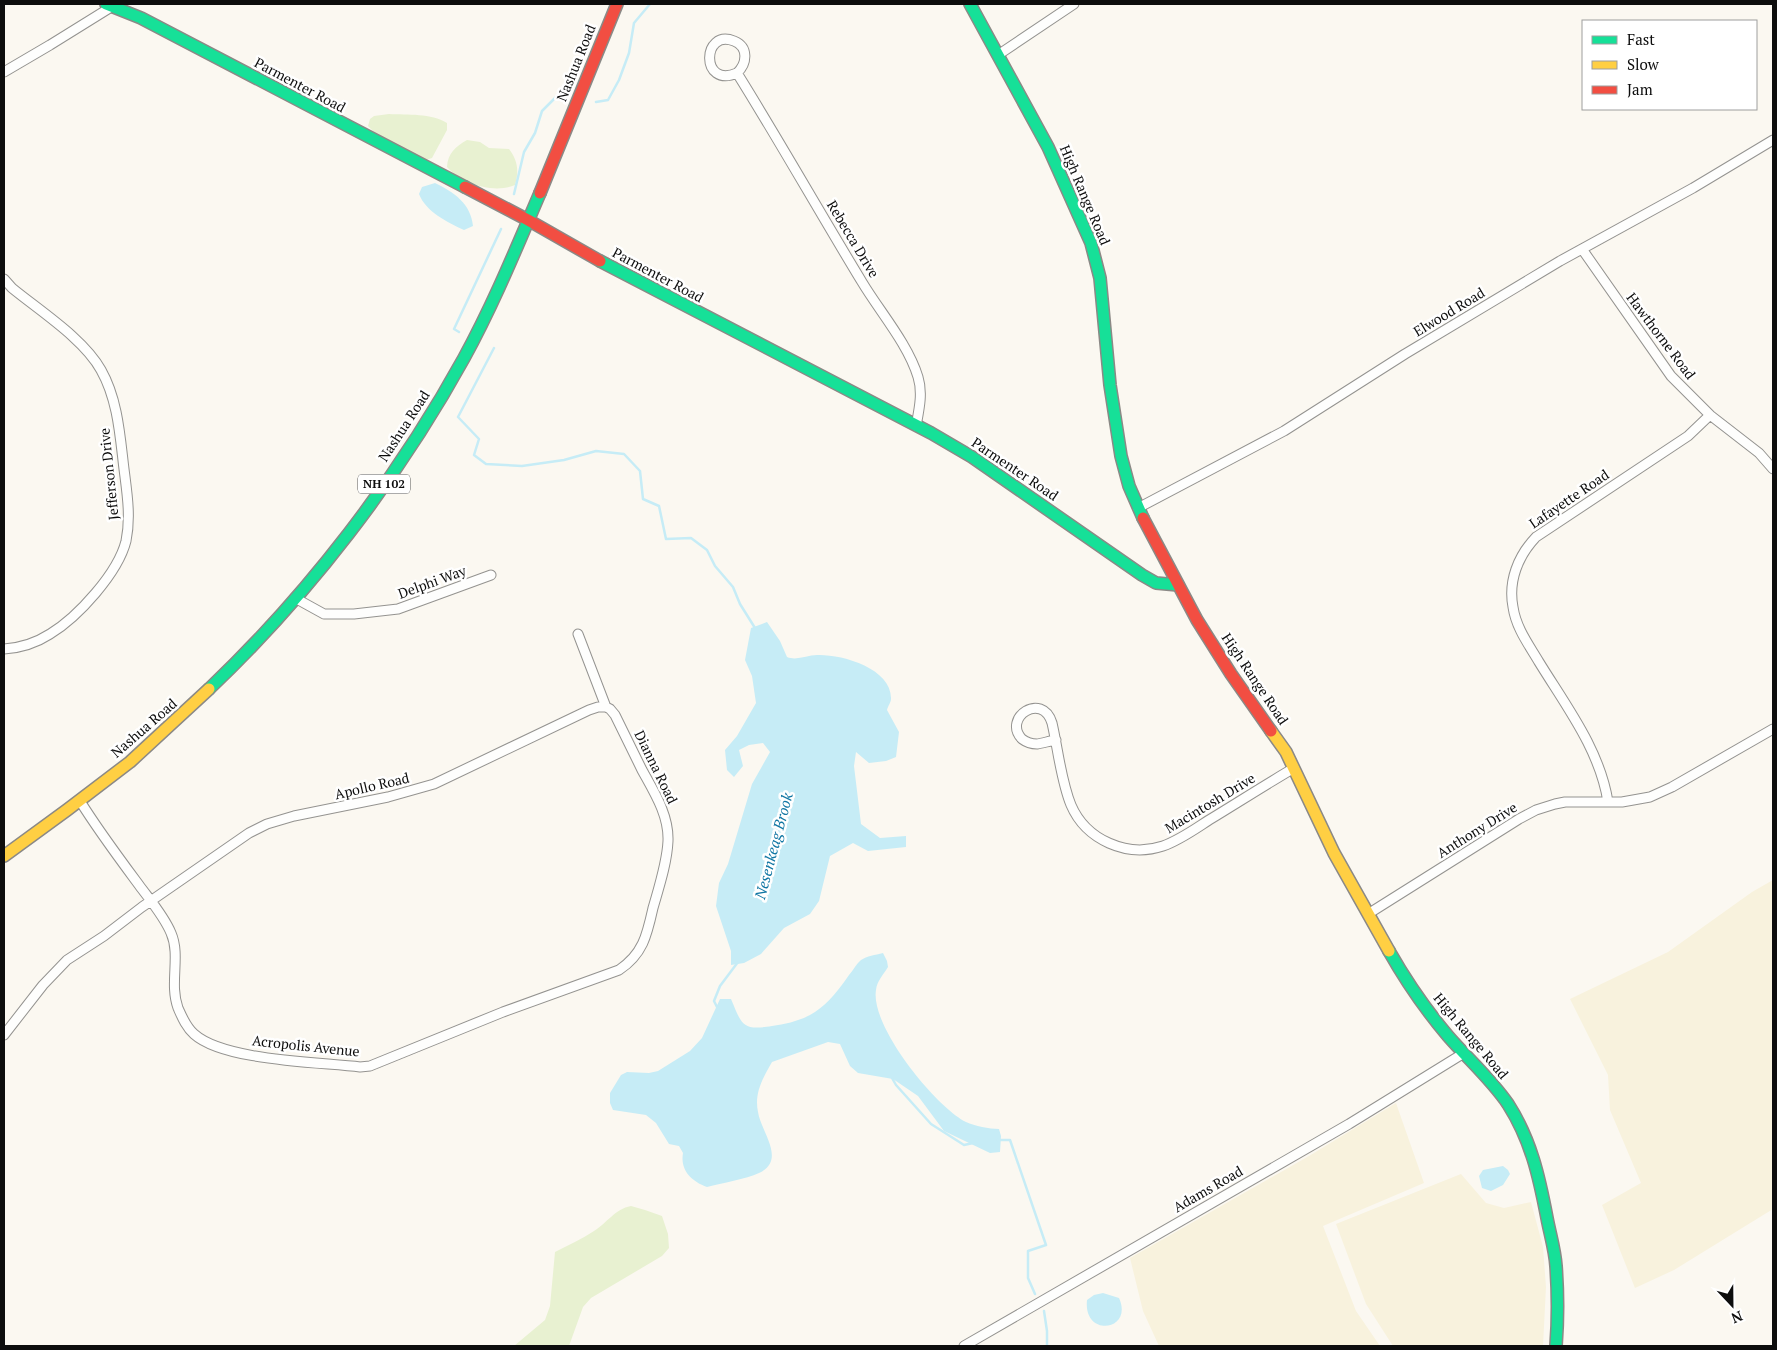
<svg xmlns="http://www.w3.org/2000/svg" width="1777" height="1350" viewBox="0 0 1777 1350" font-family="'PT Serif',serif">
  <rect width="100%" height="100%" fill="#fbf8f1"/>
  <path fill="#f8f2dd" d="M1773,880v329l-99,61 -39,18 -33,-83 39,-22 -31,-73 -2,-35 -38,-76 98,-47 84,-60z
    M1396,1103l28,80 -101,43 33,85 24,35h-221l-16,-35 -13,-53 179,-102z
    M1461,1174l25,29 18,5 27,-6 12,45 3,40 -3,59h-150l-27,-42 -30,-80z"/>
  <path fill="#e8f1d1" d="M389,114c19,1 42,-1 58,9v7l-15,28 -6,2 -52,-28 -6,-6 2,-7 4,-3z
    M467,140l13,2 9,6 20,1c9,12 10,22 6,36 -21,9 -53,-1 -68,-18 1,-14 8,-20 20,-27z
    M631,1206l14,4 17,6 6,18 1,14 -7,8 -71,42 -8,9 -14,39h-55l31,-26 5,-14 5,-54c13,-7 27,-13 39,-21 13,-8 21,-22 37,-25z"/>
  <path fill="#c6ecf6" d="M435,183c19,9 36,21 38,43l-9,4c-17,-8 -38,-18 -45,-36l3,-7z
    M767,622l13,19 7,16c10,4 20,-2 30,-2 24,-1 75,13 74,44 0,3 -3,7 -4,11l12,22 -3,25 -10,4 -17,2 -13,-11 -2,14 7,58 19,14 26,-2v11l-38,4 -15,-8 -23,13 -11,45 -9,13 -26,14 -23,26 -17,9 -13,2v-14l-15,-45 3,-23 9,-19 24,-80 18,-32 -7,-9 -14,2 -10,5 4,16 -9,11 -7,-7 -2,-20 12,-14 19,-33 -4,-27 -7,-16 6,-32z
    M883,953l4,8 1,6c-5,8 -11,14 -12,23 -6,36 59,116 90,132 9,4 23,7 33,7l2,7 -1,16 -10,1 -46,-22 -26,-35 -25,-17 -35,-6 -8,-7 -10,-22 -12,-2 -56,20c-9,16 -18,31 -14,50 3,20 29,48 1,61 -13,6 -37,10 -52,14 -16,-6 -27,-17 -24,-34l-4,-7 -10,-2 -13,-21 -10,-8 -33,-5 -3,-7v-10l11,-18 6,-3 22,1 9,-2 32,-20 12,-13 18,-39h11c11,26 11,32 41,27 15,-2 31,-6 43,-14 14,-9 25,-24 34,-37 4,-4 7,-11 12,-15 6,-4 14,-5 22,-7z
    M1503,1166l5,4 2,4 -7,11 -12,6 -9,-3 -3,-12 4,-6z
    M1103,1293l16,5c15,33 -36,40 -32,2l7,-5z"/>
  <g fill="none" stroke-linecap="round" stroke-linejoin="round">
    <path stroke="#c6ecf6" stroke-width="2.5" d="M596,102l12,-2 11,-20 10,-27 5,-30 16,-19
      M514,194l10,-42 11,-19 7,-22 20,-20
      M459,332l-5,-3 47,-100
      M494,348l-36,69 21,22 -5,16 12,9 36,2 42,-6 32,-9 28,3 16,17 3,28 16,7 7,33 25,-1 16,12 8,16 18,21 7,17 15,24
      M718,1009l-4,-8 6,-15 18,-24
      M892,1078l4,7 35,39 33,21 9,-2
      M998,1140h12l36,105 -18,6v27l7,16
      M1044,1311l3,20v15"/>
    <g stroke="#949390" stroke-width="11">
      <path id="street" d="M998,55l76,-51
        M4,72l46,-27 66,-41
        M737,73c-37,16 -35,-45 -3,-32 15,6 13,23 3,32 43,69 83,140 125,209 18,30 46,62 56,95 5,16 1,33 -2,49
        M1582,249l89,127 39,39 49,38 14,16
        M4,279l8,9c28,23 72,51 89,82 17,30 19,66 23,99 3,24 7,48 2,72 -8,32 -48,76 -76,93 -14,9 -30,14 -46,15
        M1138,508l146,-77 121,-77 155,-93 133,-73 80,-48
        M295,598l29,16h30l44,-5 93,-34
        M578,634l28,73
        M1056,740c-6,1 -13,3 -19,4 -6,0 -11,-2 -15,-5 -20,-21 20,-48 30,-16 6,26 9,58 19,82 15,35 56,53 92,41 17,-6 32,-17 46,-26 28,-17 56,-35 85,-52
        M80,801c18,29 39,57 59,84 11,15 25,31 32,48 10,23 -2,50 7,75 4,9 8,19 16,26 30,27 125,28 166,33l10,-1 133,-54 116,-42c24,-16 28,-35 34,-62 6,-21 14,-45 15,-67 1,-26 -14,-49 -26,-71 -9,-18 -18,-37 -27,-55l-5,-6 -4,-2
        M1608,802c-8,-52 -42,-96 -69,-140 -10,-17 -23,-34 -26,-55 -5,-26 5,-51 23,-70l152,-101 22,-21
        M1368,914l151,-95 17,-9 19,-6 10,-2h57l28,-5 22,-10 101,-58
        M4,1035l39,-50 24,-25 37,-24 38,-29 107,-74 18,-9 27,-8 94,-19 46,-13 155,-74 9,-3h8
        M964,1346l385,-222 115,-71"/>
    </g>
    <g stroke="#8b8986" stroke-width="14">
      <path id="fast" d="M106,4l35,14 324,169
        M970,4l78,143 43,96 9,35 10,107 11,71 8,30 14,32
        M600,261l331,172 41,24 170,118 14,8 22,2
        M209,689c99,-94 189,-211 255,-331 29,-53 52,-109 76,-165
        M1389,951c17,30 37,59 59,85 19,22 43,43 60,68 23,36 31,72 39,114 3,16 8,32 9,48 2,27 2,54 0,80"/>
    </g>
    <g stroke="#8b8986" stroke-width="14">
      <path id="slow" d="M1271,731l15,21 48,101 55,98
        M4,856l63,-46 63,-48 79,-73"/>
    </g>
    <g stroke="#8b8986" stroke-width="14">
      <path id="jam" d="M465,187l63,33 72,41
        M540,193l77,-189
        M1143,518l54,102 34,54 40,57"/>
    </g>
    <use href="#street" stroke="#fefefd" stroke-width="9"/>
    <use href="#fast" stroke="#16e098" stroke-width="11"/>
    <use href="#slow" stroke="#ffcf43" stroke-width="11"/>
    <use href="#jam" stroke="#f24e42" stroke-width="11"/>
  </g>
  <g text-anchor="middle" stroke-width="5" stroke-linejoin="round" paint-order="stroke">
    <rect fill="#fff" stroke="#565656" stroke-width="1" x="358" y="474.5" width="52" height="19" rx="4"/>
    <g font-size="12" font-weight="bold" fill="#0d0d0d">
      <text x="384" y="488">NH 102</text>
    </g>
    <g font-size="14" fill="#0d0d0d" stroke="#fff">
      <text transform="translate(576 63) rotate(-68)" y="5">Nashua Road</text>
      <text transform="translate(300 85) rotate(28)" y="5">Parmenter Road</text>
      <text transform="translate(1085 195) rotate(67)" y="5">High Range Road</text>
      <text transform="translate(853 239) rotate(59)" y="5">Rebecca Drive</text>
      <text transform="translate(658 275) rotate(28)" y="5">Parmenter Road</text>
      <text transform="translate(1449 312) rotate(-31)" y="5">Elwood Road</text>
      <text transform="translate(1661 336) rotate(53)" y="5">Hawthorne Road</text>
      <text transform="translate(404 426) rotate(-57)" y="5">Nashua Road</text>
      <text transform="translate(1015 469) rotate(34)" y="5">Parmenter Road</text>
      <text transform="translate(109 474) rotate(-96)" y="5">Jefferson Drive</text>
      <text transform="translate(1569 499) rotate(-34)" y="5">Lafayette Road</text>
      <text transform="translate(432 582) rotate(-20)" y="5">Delphi Way</text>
      <text transform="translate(1255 679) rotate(56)" y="5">High Range Road</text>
      <text transform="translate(144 728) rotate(-41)" y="5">Nashua Road</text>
      <text transform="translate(656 767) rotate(64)" y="5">Dianna Road</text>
      <text transform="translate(372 786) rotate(-13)" y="5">Apollo Road</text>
      <text transform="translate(1210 803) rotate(-31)" y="5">Macintosh Drive</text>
      <text transform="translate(1477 830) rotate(-32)" y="5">Anthony Drive</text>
      <text transform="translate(1471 1036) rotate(50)" y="5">High Range Road</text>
      <text transform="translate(306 1046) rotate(6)" y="5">Acropolis Avenue</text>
      <text transform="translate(1208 1189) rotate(-30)" y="5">Adams Road</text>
    </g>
    <g font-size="15" font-style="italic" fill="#1277a4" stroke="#fff">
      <text transform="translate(774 846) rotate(-75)" y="5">Nesenkeag Brook</text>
    </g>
  </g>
  <rect width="1777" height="1350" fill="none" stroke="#0d0d0d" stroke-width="10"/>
  <rect x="1582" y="20" width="175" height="90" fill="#ffffff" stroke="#9e9e9e"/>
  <rect x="1592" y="36" width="25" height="8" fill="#16e098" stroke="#9e9e9e"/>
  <text x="1627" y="45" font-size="15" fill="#0d0d0d">Fast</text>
  <rect x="1592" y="61" width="25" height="8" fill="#ffcf43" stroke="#9e9e9e"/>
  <text x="1627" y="70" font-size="15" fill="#0d0d0d">Slow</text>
  <rect x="1592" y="86" width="25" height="8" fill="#f24e42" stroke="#9e9e9e"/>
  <text x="1627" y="95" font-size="15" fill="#0d0d0d">Jam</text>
  <g transform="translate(1732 1305) rotate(158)" stroke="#ffffff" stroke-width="4" paint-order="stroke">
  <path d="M0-4L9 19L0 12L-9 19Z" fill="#0d0d0d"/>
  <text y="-8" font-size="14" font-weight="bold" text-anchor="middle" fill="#0d0d0d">N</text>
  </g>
</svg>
